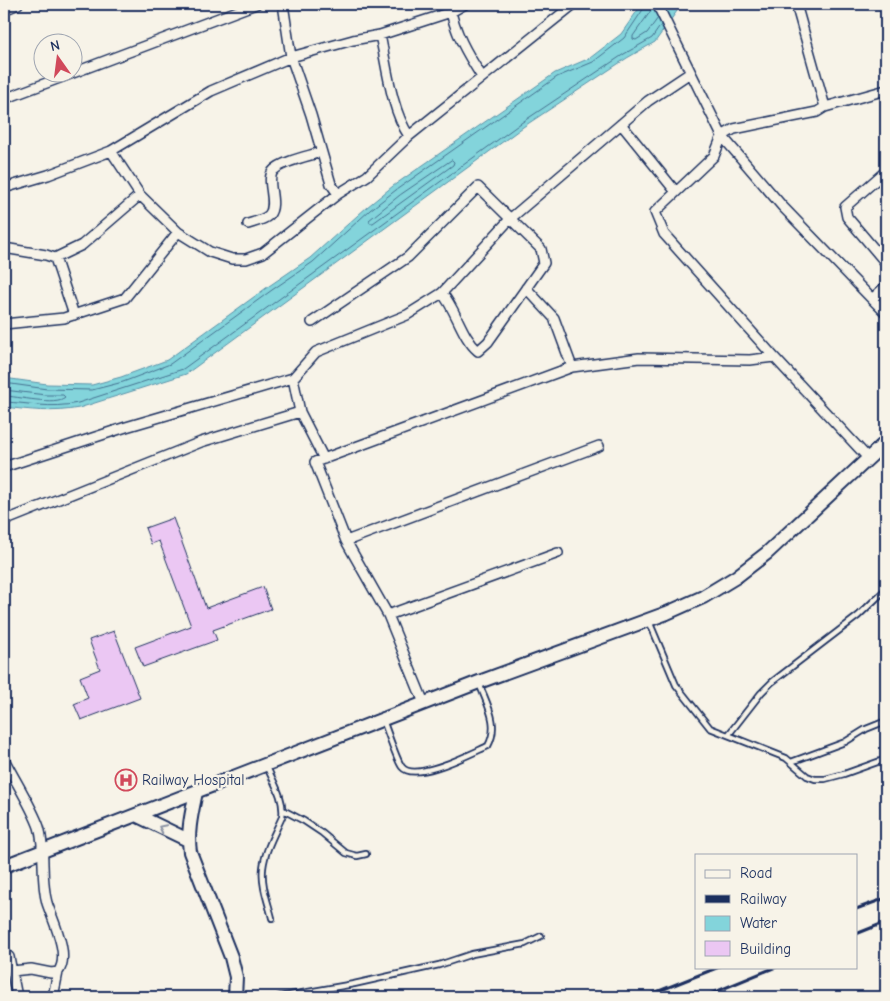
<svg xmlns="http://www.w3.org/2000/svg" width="890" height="1001" viewBox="0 0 890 1001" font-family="'Comic Neue',sans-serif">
  <rect width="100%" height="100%" fill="#f7f3e8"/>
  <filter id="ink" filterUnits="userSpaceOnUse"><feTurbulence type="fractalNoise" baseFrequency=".02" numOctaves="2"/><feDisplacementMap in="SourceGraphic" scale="10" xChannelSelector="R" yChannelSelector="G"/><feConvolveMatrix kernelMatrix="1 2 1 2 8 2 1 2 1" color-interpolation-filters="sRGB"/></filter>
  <g filter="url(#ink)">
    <path fill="#83d4db" stroke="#5992a9" d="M642,4h37l-2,7 -22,31 -28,16 -104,69 -337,247 -107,34c-26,5 -49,2 -75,-1v-29l43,6 45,1 29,-8 46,-17 102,-74 41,-28 57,-51 26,-21 162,-113 35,-15 31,-24z"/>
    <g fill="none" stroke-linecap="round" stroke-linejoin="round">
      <path stroke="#457190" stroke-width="1" d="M652,5l-2,7 -17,24v3l3,1 11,-7 11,-15
        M452,160l2,2 -1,3 -80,58h-3l-1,-3 31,-25z
        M4,383l43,6 45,1 31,-8 47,-18 102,-74 41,-28 57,-52 26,-20 161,-113 36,-15 31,-24 20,-30 1,-4
        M4,390l42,5h17l2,2c-9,9 -48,-1 -61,-1
        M4,402c28,1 44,7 74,1l105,-34 338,-246 103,-69 28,-16 9,-13"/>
    </g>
    <path fill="#ebc7f3" stroke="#1b2f5e" d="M173,518l33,90 57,-21 8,22 -58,21 4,10 -74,27 -8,-20 56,-21 -32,-85 -8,3 -6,-16z
      M114,631l26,67 -59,22 -7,-16 14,-6 -8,-21 20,-8 -11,-29z"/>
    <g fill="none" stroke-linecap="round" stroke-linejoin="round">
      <g stroke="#1b2f5e" stroke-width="8">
        <path id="lane" d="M649,621l27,64 34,43 76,30 21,18 8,3h10l19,-5 42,-15
          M383,720c4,10 14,41 19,47 13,16 70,-14 86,-21 12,-22 -1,-41 -9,-63
          M729,734l32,-41 11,-11 86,-66 28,-27
          M791,762l54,-20 21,-13 20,-8
          M266,765c7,16 19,34 16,52 -7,16 -17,33 -19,51 -2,17 5,34 9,50
          M283,810l21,11 18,12 24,20 11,3 9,-2
          M279,997l75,-13 85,-19 33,-11 53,-10 16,-8"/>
      </g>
      <g stroke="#1b2f5e" stroke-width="12">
        <path id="street" d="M283,4l8,53 20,58 20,69 7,10
          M449,4c6,29 17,48 33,73
          M657,4l65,132 60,70 90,93
          M796,4l29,103
          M4,10l14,-6
          M380,35c7,32 11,74 29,101
          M4,99l252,-95
          M621,124l55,68
          M111,151l29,44 38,37 32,20 22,7h14l17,-6 75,-59 29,-18 42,-40 165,-132
          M886,171l-41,36 2,10 39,46
          M4,188l44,-13 63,-24 100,-60 80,-34 62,-17 27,-5 71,-23 14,-8
          M248,224c6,-2 16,-4 21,-9 10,-12 -5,-36 5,-45 9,-9 35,-14 47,-18
          M4,248l42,7 9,3 19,57
          M55,258l27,-13 58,-50
          M886,286l-14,13 14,14
          M526,288l28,30 18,49
          M312,322l96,-65 70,-70 63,62 3,14 -56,79 -10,9c-17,-15 -21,-40 -36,-58
          M4,324l60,-6 61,-20 53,-66
          M293,378l7,34 24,47
          M868,458l-94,-101 -110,-123 -9,-22 59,-56 8,-20 12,-7 83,-17 8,-5 61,-17
          M4,467l122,-40 167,-49 23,-26 91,-37 35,-22 69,-75 41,-35 96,-82 42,-28
          M4,521l197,-79 99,-30
          M346,541l253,-95
          M388,615l170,-62
          M424,703l-36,-88 -42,-74 -31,-79 257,-95 67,-9 111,2 24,-3
          M4,759c10,20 28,48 35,68 7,23 1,51 8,76 6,18 24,53 11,69l-7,1 -20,-4 -19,2
          M4,952l5,5 8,40
          M53,997l5,-25"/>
      </g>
      <g stroke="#1b2f5e" stroke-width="16">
        <path id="secondary" d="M196,792c-4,20 -9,39 -6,60l41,105 5,20 -1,20
          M136,815l52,25
          M4,866l475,-184 188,-69 36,-16 33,-20 31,-24 119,-111"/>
      </g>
      <use href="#lane" stroke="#f7f3e8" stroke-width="4.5"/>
      <use href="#street" stroke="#f7f3e8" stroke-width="9"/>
      <use href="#secondary" stroke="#f7f3e8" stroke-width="12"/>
      <path stroke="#1b2f5e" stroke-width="3" d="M856,909l30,-11
        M856,934l30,-12
        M644,997l75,-30
        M703,997l73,-30"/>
    </g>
    <defs><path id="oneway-chevron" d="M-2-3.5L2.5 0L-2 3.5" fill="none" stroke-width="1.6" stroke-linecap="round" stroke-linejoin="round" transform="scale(1.25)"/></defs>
    <use stroke="#8991a3" href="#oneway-chevron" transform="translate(162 828) rotate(-154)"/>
  </g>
  <defs>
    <g id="hospital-ring" transform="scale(1.125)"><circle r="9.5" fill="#f7f3e8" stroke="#d1495b" stroke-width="1.5"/><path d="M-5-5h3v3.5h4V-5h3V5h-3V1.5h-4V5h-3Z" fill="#d1495b"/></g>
  </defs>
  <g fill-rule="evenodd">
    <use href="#hospital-ring" x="126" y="780"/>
  </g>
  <g text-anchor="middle" stroke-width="5" stroke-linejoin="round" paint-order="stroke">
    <g font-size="15" fill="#1b2f5e" stroke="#f7f3e8" text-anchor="start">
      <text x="142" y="785">Railway Hospital</text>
    </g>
  </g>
  <rect width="890" height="1001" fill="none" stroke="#f7f3e8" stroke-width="20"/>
  <rect x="10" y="10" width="870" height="981" fill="none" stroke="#1b2f5e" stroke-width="2" filter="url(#ink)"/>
  <rect x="695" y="854" width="162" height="115" fill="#f7f3e8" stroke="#9fa5b1"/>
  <rect x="705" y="870" width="25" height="8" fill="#f7f3e8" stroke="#9fa5b1"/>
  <text x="740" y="878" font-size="15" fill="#1b2f5e">Road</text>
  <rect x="705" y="895" width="25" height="8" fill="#1b2f5e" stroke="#9fa5b1"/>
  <text x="740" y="904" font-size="15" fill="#1b2f5e">Railway</text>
  <rect x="705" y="916" width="25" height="15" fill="#83d4db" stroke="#9fa5b1"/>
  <text x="740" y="928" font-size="15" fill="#1b2f5e">Water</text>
  <rect x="705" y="941" width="25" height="15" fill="#ebc7f3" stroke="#9fa5b1"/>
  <text x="740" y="954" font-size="15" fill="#1b2f5e">Building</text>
  <g transform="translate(58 58) rotate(346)"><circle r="24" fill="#f7f3e8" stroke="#9fa5b1"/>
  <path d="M0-4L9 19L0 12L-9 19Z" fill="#d1495b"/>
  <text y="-8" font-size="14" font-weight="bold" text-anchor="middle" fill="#1b2f5e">N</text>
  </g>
</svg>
